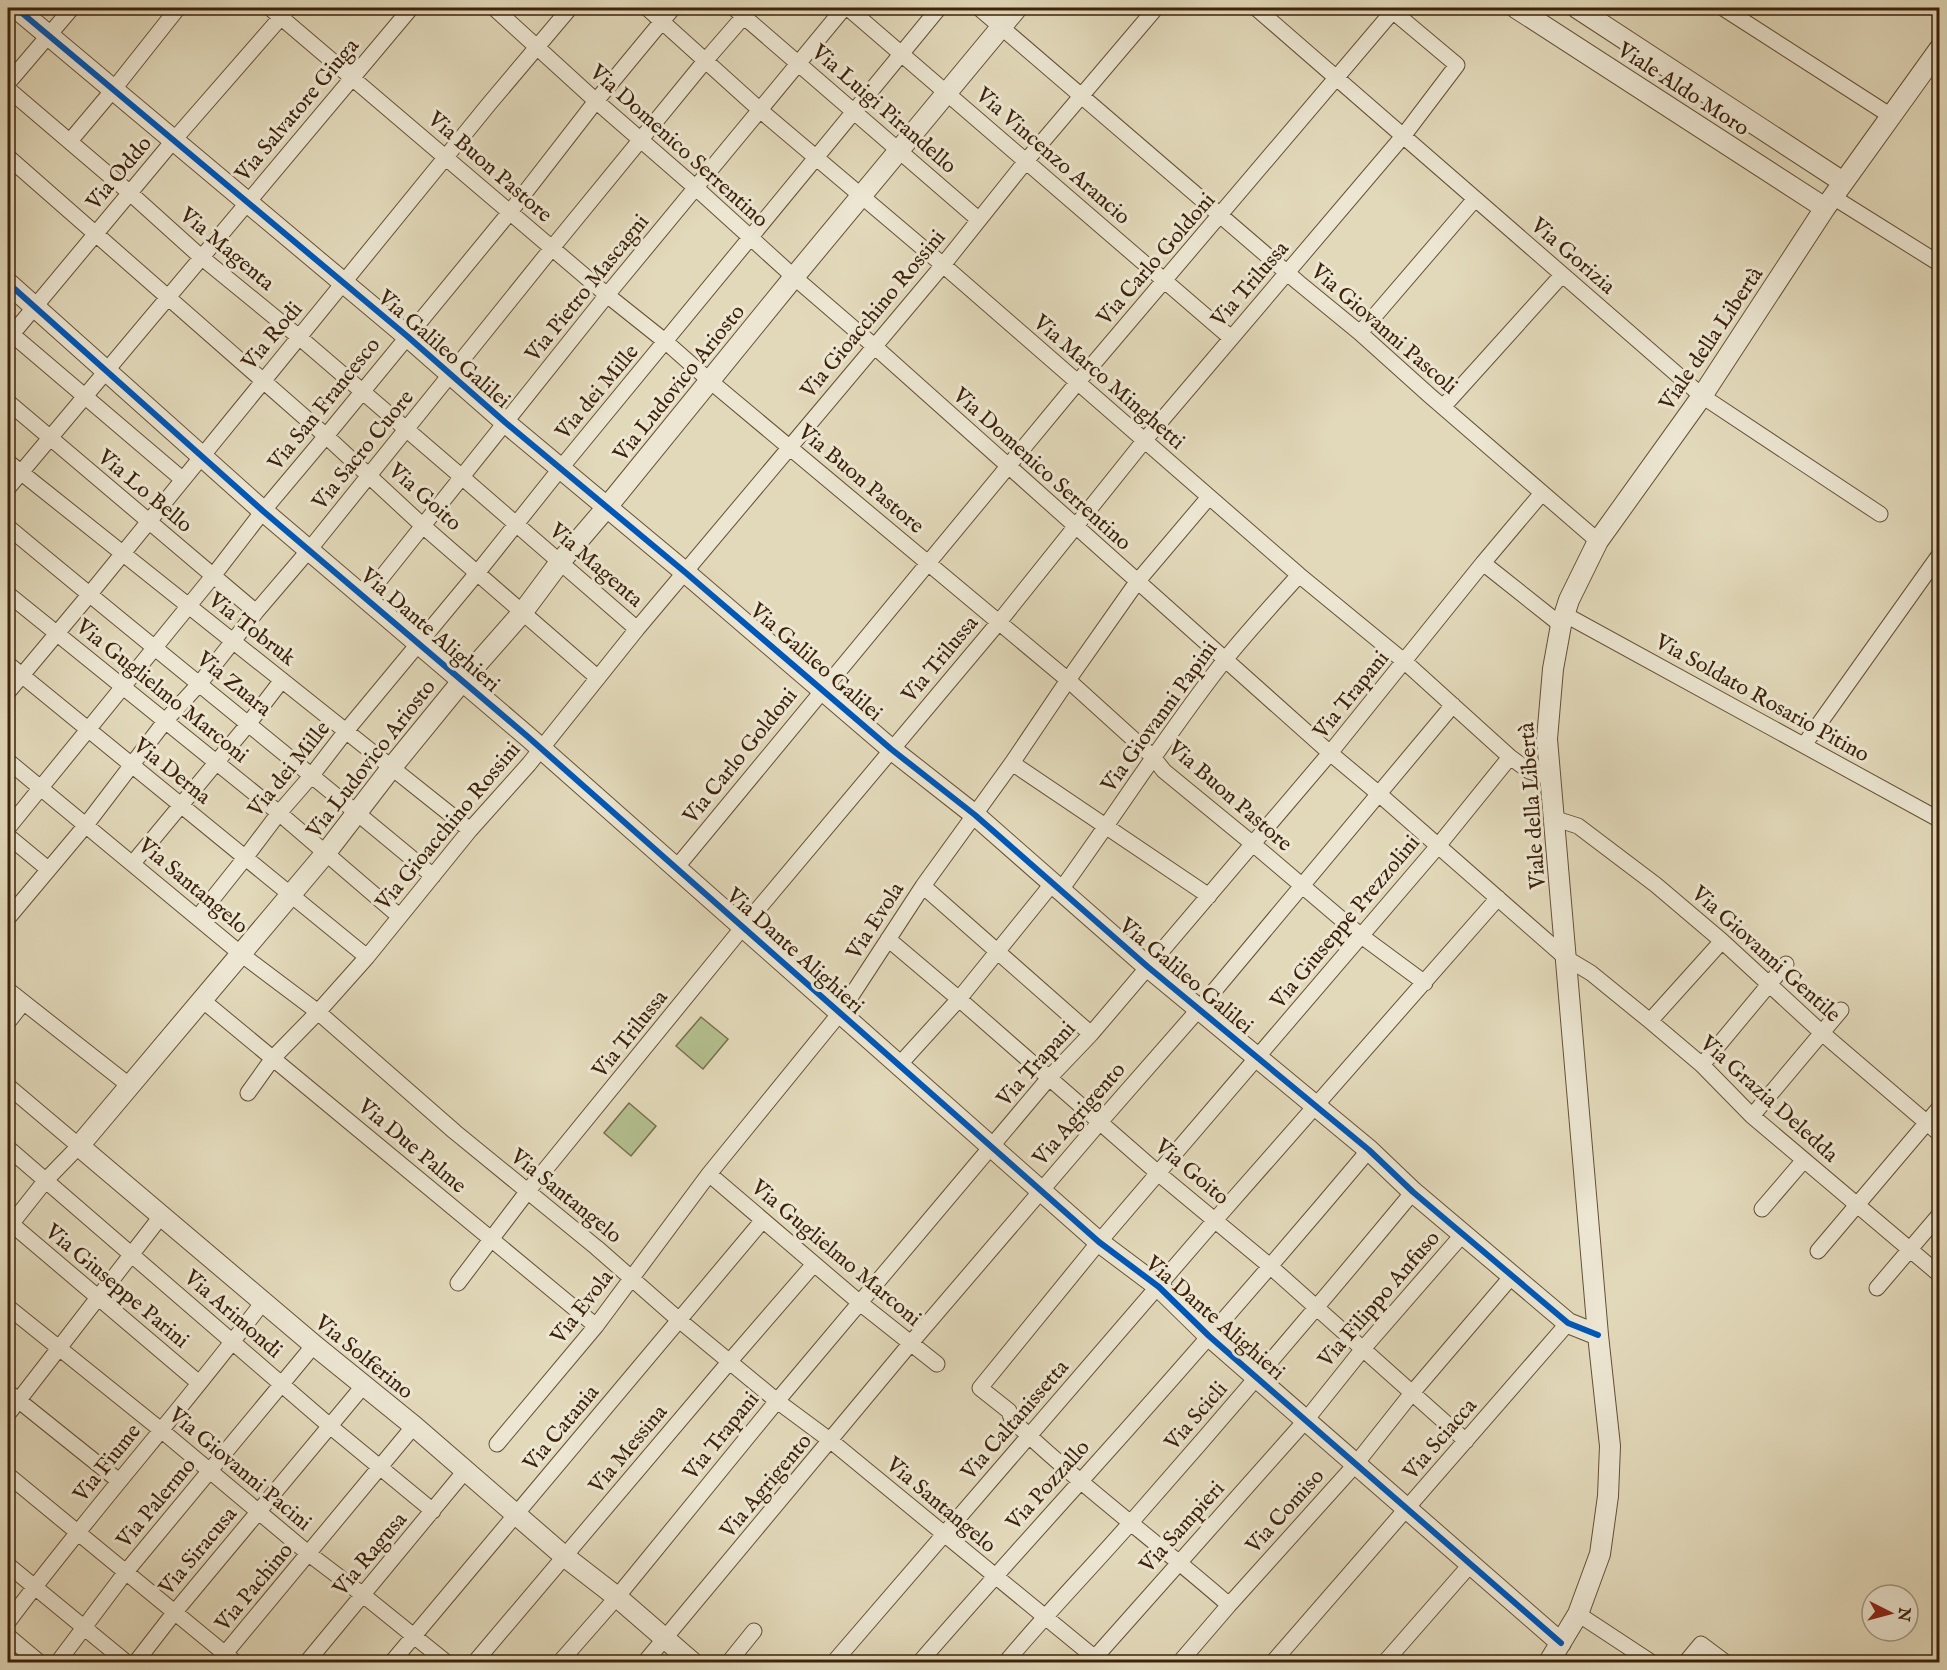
<svg xmlns="http://www.w3.org/2000/svg" width="1947" height="1670" viewBox="0 0 1947 1670" font-family="'IM FELL English',serif">
  <rect width="100%" height="100%" fill="#e2d9ba"/>
  <filter id="stains"><feTurbulence type="fractalNoise" baseFrequency=".00333" numOctaves="4"/><feColorMatrix values="0 0 0 0 .2 0 0 0 0 .09 0 0 0 0 .02 0 0 0 .5 -.17"/></filter>
  <radialGradient id="worn" r=".72"><stop offset=".6" stop-color="#630" stop-opacity="0"/><stop offset="1" stop-color="#630" stop-opacity=".3"/></radialGradient>
  <path fill="#b4bf8f" stroke="#78704c" stroke-width="1.5" d="M701,1017l27,22 -25,30 -27,-23z
    M629,1103l27,23 -25,30 -27,-23z"/>
  <g fill="none" stroke-linecap="round" stroke-linejoin="round">
    <g stroke="#665036" stroke-width="17">
      <path id="minor" d="M270,8l337,287 59,47 44,39 358,299 85,77 11,14 89,73 107,91 65,48
        M494,8l102,93 100,87 98,89 80,69 456,407 49,41 187,164 25,15 59,48 52,44 50,51 188,159
        M647,8l114,103 182,154 356,310 106,87 105,95 19,14 21,6
        M734,8l244,211
        M848,8l383,330
        M979,8l320,275 61,50 69,62 169,146
        M1256,8l446,388 178,118
        M1723,8l168,108
        M8,83l64,-75
        M8,89l122,104 71,64 98,80 164,141 174,151
        M70,141l43,-51 65,-82
        M8,157l318,279 97,90 175,152
        M1833,197l107,67
        M8,331l174,148
        M1360,333l115,-134
        M8,339l165,-198 116,-133
        M8,402l248,210
        M1443,407l119,-132
        M8,462l462,368
        M8,488l403,-480
        M8,527c140,117 284,231 425,349
        M1483,563l78,62
        M8,594l271,219 120,103
        M366,597l241,-302 237,-287
        M1564,614l376,206
        M8,664l359,293
        M8,692l81,-97 400,-491 81,-96
        M1804,745l136,-191
        M8,761l233,193 77,58 137,120 142,116 82,72 98,81 54,40 269,221
        M1012,763l197,133
        M1556,819l22,7 78,59 66,56 100,92 118,101
        M8,828l205,-252 50,-65 63,-75 184,-224 86,-111 77,-93
        M8,836l40,33
        M133,863l116,-140 33,-43
        M676,868l401,-485 316,-372
        M923,886l168,148
        M1060,891c56,-77 106,-156 164,-230 24,-30 50,-58 75,-86
        M198,917l47,-59 34,-45 33,-38 34,-44 132,-159 82,-103 379,-461
        M8,918l78,-93 80,-105 34,-37 56,-71 53,-62 243,-302 153,-187 46,-53
        M888,939l71,60 200,175 112,93 195,174
        M8,990l122,96
        M201,999l395,327
        M1650,1021l72,-80
        M8,1022l15,-19
        M899,1065l60,-66 93,-115
        M1702,1065l84,-101
        M8,1086l71,60 -33,34 -38,48
        M248,1093l25,-35 45,-46 49,-55 103,-127 59,-66 108,-135 306,-364 83,-104 130,-153
        M1752,1116l89,-106
        M8,1148l323,279 102,84
        M709,1174l151,129 77,61
        M1762,1209l42,-49
        M8,1221l191,162
        M1818,1251l122,-144
        M458,1283l69,-91 216,-265 256,-305 145,-181 260,-306 53,-70 -68,-57
        M1877,1288l63,-74
        M8,1307l153,123 148,124 54,41 83,67
        M8,1392l111,89
        M8,1414l154,-199
        M497,1444l99,-118 113,-152 131,-161 83,-127 89,-123 56,-83 69,-98 72,-85
        M8,1475l227,187
        M8,1565l118,97
        M1229,1605c-72,-63 -148,-119 -217,-185l-3,-9 -29,-23 119,-146 339,-396 72,-89
        M1578,1614l73,48
        M8,1622c81,-109 173,-211 255,-320
        M8,1636l31,26
        M58,1662l67,-89 189,-228
        M136,1662l38,-49 190,-228
        M218,1662l196,-236
        M307,1662l158,-191
        M392,1662l371,-442
        M475,1662l255,-301 84,-97
        M560,1662l57,-65 160,-196 272,-323 42,-44 239,-281 153,-190 59,-70
        M645,1662l265,-318 190,-222 99,-113 254,-304
        M729,1662l25,-31
        M834,1662l382,-443 282,-321
        M920,1662c52,-60 106,-120 160,-180 98,-109 194,-219 289,-332
        M1006,1662c41,-49 85,-94 127,-142 95,-108 188,-217 280,-328
        M1091,1662l215,-242 56,-70 101,-116
        M1180,1662l49,-57 126,-140 57,-72 100,-117
        M1273,1662l295,-339
        M1385,1662l85,-97
        M1686,1662l15,-18 24,18"/>
    </g>
    <g stroke="#665036" stroke-width="22">
      <path id="tertiary" d="M16,8l391,328 99,87 180,150 205,176 84,66 173,152 221,183 44,42 155,131 30,12
        M1516,8l309,200
        M1577,8l266,174
        M8,283l255,228 264,225 572,506 60,45 50,49 352,307
        M692,1662l-75,-65 -53,-41 -150,-130 -100,-81 -235,-199 246,-292 67,-87 71,-87 59,-67 38,-51 47,-55 187,-230 223,-269
        M1549,1662l29,-48 22,-60 8,-58 2,-50 -12,-111 -51,-596 6,-70 8,-44 8,-25 29,-59 104,-145 123,-188 115,-160"/>
    </g>
    <use href="#minor" stroke="#ece6d2" stroke-width="15"/>
    <use href="#tertiary" stroke="#ece6d2" stroke-width="20"/>
    <g stroke="#ece6d2" stroke-width="10">
      <path id="cycleway" d="M16,8l391,328 99,87 180,150 205,176 84,66 173,152 221,183 44,42 155,131 30,12
        M8,283l255,228 264,225 572,506 60,45 50,49 352,307"/>
    </g>
    <use href="#cycleway" stroke="#0057b8" stroke-width="6"/>
  </g>
  <g text-anchor="middle" stroke-width="6" stroke-linejoin="round" paint-order="stroke">
    <g font-size="22" fill="#3d220a" stroke="#ece6d2">
      <text transform="translate(1684 88) rotate(33)" y="8">Viale Aldo Moro</text>
      <text transform="translate(885 108) rotate(41)" y="8">Via Luigi Pirandello</text>
      <text transform="translate(296 109) rotate(-50)" y="8">Via Salvatore Giuga</text>
      <text transform="translate(680 145) rotate(42)" y="8">Via Domenico Serrentino</text>
      <text transform="translate(1054 155) rotate(41)" y="8">Via Vincenzo Arancio</text>
      <text transform="translate(491 166) rotate(41)" y="8">Via Buon Pastore</text>
      <text transform="translate(118 172) rotate(-50)" y="8">Via Oddo</text>
      <text transform="translate(228 248) rotate(40)" y="8">Via Magenta</text>
      <text transform="translate(1574 255) rotate(41)" y="8">Via Gorizia</text>
      <text transform="translate(1155 258) rotate(-49)" y="8">Via Carlo Goldoni</text>
      <text transform="translate(1249 283) rotate(-49)" y="8">Via Trilussa</text>
      <text transform="translate(586 287) rotate(-51)" y="8">Via Pietro Mascagni</text>
      <text transform="translate(872 313) rotate(-50)" y="8">Via Gioacchino Rossini</text>
      <text transform="translate(1385 328) rotate(41)" y="8">Via Giovanni Pascoli</text>
      <text transform="translate(271 335) rotate(-50)" y="8">Via Rodi</text>
      <text transform="translate(1710 338) rotate(-56)" y="8">Viale della Libertà</text>
      <text transform="translate(445 348) rotate(41)" y="8">Via Galileo Galilei</text>
      <text transform="translate(1110 381) rotate(41)" y="8">Via Marco Minghetti</text>
      <text transform="translate(678 382) rotate(-51)" y="8">Via Ludovico Ariosto</text>
      <text transform="translate(596 391) rotate(-50)" y="8">Via dei Mille</text>
      <text transform="translate(323 403) rotate(-51)" y="8">Via San Francesco</text>
      <text transform="translate(362 449) rotate(-51)" y="8">Via Sacro Cuore</text>
      <text transform="translate(1043 468) rotate(42)" y="8">Via Domenico Serrentino</text>
      <text transform="translate(862 478) rotate(40)" y="8">Via Buon Pastore</text>
      <text transform="translate(146 490) rotate(40)" y="8">Via Lo Bello</text>
      <text transform="translate(426 496) rotate(42)" y="8">Via Goito</text>
      <text transform="translate(597 564) rotate(41)" y="8">Via Magenta</text>
      <text transform="translate(253 628) rotate(38)" y="8">Via Tobruk</text>
      <text transform="translate(431 629) rotate(41)" y="8">Via Dante Alighieri</text>
      <text transform="translate(939 658) rotate(-50)" y="8">Via Trilussa</text>
      <text transform="translate(817 661) rotate(41)" y="8">Via Galileo Galilei</text>
      <text transform="translate(235 683) rotate(39)" y="8">Via Zuara</text>
      <text transform="translate(163 690) rotate(39)" y="8">Via Guglielmo Marconi</text>
      <text transform="translate(1350 694) rotate(-51)" y="8">Via Trapani</text>
      <text transform="translate(1763 697) rotate(29)" y="8">Via Soldato Rosario Pitino</text>
      <text transform="translate(1158 716) rotate(-54)" y="8">Via Giovanni Papini</text>
      <text transform="translate(739 755) rotate(-51)" y="8">Via Carlo Goldoni</text>
      <text transform="translate(370 758) rotate(-52)" y="8">Via Ludovico Ariosto</text>
      <text transform="translate(288 768) rotate(-51)" y="8">Via dei Mille</text>
      <text transform="translate(173 770) rotate(39)" y="8">Via Derna</text>
      <text transform="translate(1231 795) rotate(41)" y="8">Via Buon Pastore</text>
      <text transform="translate(1531 806) rotate(-94)" y="8">Viale della Libertà</text>
      <text transform="translate(447 825) rotate(-50)" y="8">Via Gioacchino Rossini</text>
      <text transform="translate(194 885) rotate(40)" y="8">Via Santangelo</text>
      <text transform="translate(874 920) rotate(-57)" y="8">Via Evola</text>
      <text transform="translate(1344 921) rotate(-50)" y="8">Via Giuseppe Prezzolini</text>
      <text transform="translate(796 950) rotate(42)" y="8">Via Dante Alighieri</text>
      <text transform="translate(1767 953) rotate(42)" y="8">Via Giovanni Gentile</text>
      <text transform="translate(1187 975) rotate(40)" y="8">Via Galileo Galilei</text>
      <text transform="translate(629 1033) rotate(-51)" y="8">Via Trilussa</text>
      <text transform="translate(1035 1063) rotate(-48)" y="8">Via Trapani</text>
      <text transform="translate(1770 1098) rotate(42)" y="8">Via Grazia Deledda</text>
      <text transform="translate(1078 1113) rotate(-49)" y="8">Via Agrigento</text>
      <text transform="translate(413 1145) rotate(40)" y="8">Via Due Palme</text>
      <text transform="translate(1193 1171) rotate(40)" y="8">Via Goito</text>
      <text transform="translate(567 1195) rotate(39)" y="8">Via Santangelo</text>
      <text transform="translate(837 1252) rotate(40)" y="8">Via Guglielmo Marconi</text>
      <text transform="translate(118 1285) rotate(40)" y="8">Via Giuseppe Parini</text>
      <text transform="translate(1378 1298) rotate(-49)" y="8">Via Filippo Anfuso</text>
      <text transform="translate(581 1306) rotate(-52)" y="8">Via Evola</text>
      <text transform="translate(234 1313) rotate(41)" y="8">Via Arimondi</text>
      <text transform="translate(1216 1317) rotate(41)" y="8">Via Dante Alighieri</text>
      <text transform="translate(365 1356) rotate(39)" y="8">Via Solferino</text>
      <text transform="translate(1195 1415) rotate(-49)" y="8">Via Scicli</text>
      <text transform="translate(1014 1419) rotate(-49)" y="8">Via Caltanissetta</text>
      <text transform="translate(560 1427) rotate(-50)" y="8">Via Catania</text>
      <text transform="translate(720 1435) rotate(-51)" y="8">Via Trapani</text>
      <text transform="translate(1439 1438) rotate(-49)" y="8">Via Sciacca</text>
      <text transform="translate(627 1448) rotate(-50)" y="8">Via Messina</text>
      <text transform="translate(106 1462) rotate(-51)" y="8">Via Fiume</text>
      <text transform="translate(241 1468) rotate(40)" y="8">Via Giovanni Pacini</text>
      <text transform="translate(1047 1484) rotate(-48)" y="8">Via Pozzallo</text>
      <text transform="translate(765 1485) rotate(-50)" y="8">Via Agrigento</text>
      <text transform="translate(155 1502) rotate(-50)" y="8">Via Palermo</text>
      <text transform="translate(942 1504) rotate(40)" y="8">Via Santangelo</text>
      <text transform="translate(1284 1510) rotate(-48)" y="8">Via Comiso</text>
      <text transform="translate(1181 1526) rotate(-48)" y="8">Via Sampieri</text>
      <text transform="translate(197 1550) rotate(-50)" y="8">Via Siracusa</text>
      <text transform="translate(369 1553) rotate(-50)" y="8">Via Ragusa</text>
      <text transform="translate(253 1586) rotate(-50)" y="8">Via Pachino</text>
    </g>
  </g>
  <rect width="1947" height="1670" fill="none" stroke="#e2d9ba" stroke-width="30"/>
  <rect x="9" y="9" width="1929" height="1652" fill="none" stroke="#3d220a" stroke-width="3"/>
  <rect x="15" y="15" width="1917" height="1640" fill="none" stroke="#3d220a" stroke-width="1.5"/>
  <g transform="translate(1890 1613) rotate(96)"><circle r="28" fill="#ece6d2" stroke="#a69882" stroke-width="1.5"/>
  <path d="M0-4.5L10 22L0 15L-10 22Z" fill="#8f2418"/>
  <text y="-9" font-size="16" font-weight="bold" text-anchor="middle" fill="#3d220a">N</text>
  </g>
  <rect width="100%" height="100%" filter="url(#stains)"/>
  <rect width="100%" height="100%" fill="url(#worn)"/>
</svg>
